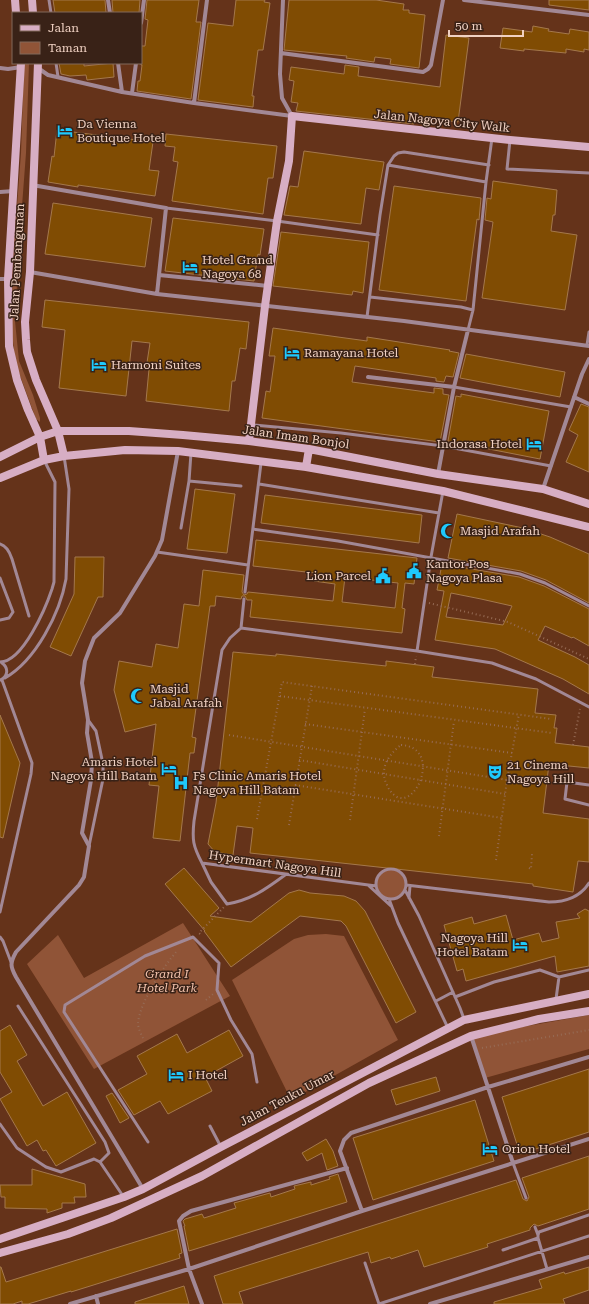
<svg xmlns="http://www.w3.org/2000/svg" width="589" height="1304" viewBox="0 0 589 1304" font-family="'Roboto Serif',serif">
  <rect width="100%" height="100%" fill="#65331a"/>
  <path fill="#905437" d="M24,63h5l-3,90 -7,93 -4,75 4,40 14,34 7,23v4l-4,-3 -21,-57 -4,-41 3,-76 7,-92z
    M376 884a15 15 0 1 1 30 0a15 15 0 1 1-30 0Z
    M183,923l47,73 -136,73 -67,-105 31,-29 26,43z
    M326,934l18,2 54,104 -107,60 -59,-120 62,-41 14,-4z
    M589,1015v34l-104,29 -14,-42z"/>
  <path fill="#804c03" stroke="#a4784c" fill-rule="evenodd" d="M53,0h52l1,13h-51z
    M112,0h28l-1,13h-26z
    M147,0h52l-3,22h5l-10,77 -54,-8 1,-10h2l2,-16h-1v-19h4l1,-9 2,-17 -3,-1z
    M236,0h29l-1,2 6,1 -7,47h-5l-6,46h2l-1,11 -55,-7 10,-77 25,3z
    M289,0h87l28,4 -1,6h6v3l16,2 -6,53 -29,-4 1,-5 -16,-2 -1,5 -28,-4 1,-2 -63,-6z
    M549,0h40v10l-40,-5z
    M533,26l16,3 -1,2 21,3 1,-5 19,3v18l-5,-1v3l-18,-3v4l-42,-4v2l-24,-3 3,-20 29,4z
    M446,35l23,3 -11,84 -32,-4 -1,5 -11,-1v2l-118,-13 2,-8 -7,-1 3,-21 -5,-1 2,-13 53,7 1,-9 14,2 -1,9 82,11z
    M59,63h25v3l29,-3 1,14 -27,3 -1,-5 -16,1 -9,-2z
    M57,130l96,12 -4,28 10,1 -4,25 -77,-11v2l-30,-5 4,-26 2,1z
    M166,134l111,12 -4,32h-5l-5,36 -91,-13 6,-39 -5,-1 2,-14 -10,-1z
    M304,151l80,11 -5,28 -13,-2 -5,36 -77,-9 6,-29 8,1z
    M493,181l64,9 -2,25h-2l-2,16 26,4 -12,75 -83,-12 11,-76 -8,-2 2,-22 4,1z
    M394,186l87,12 -2,22 -2,-1 -11,82 -87,-11z
    M53,203l99,15 -7,49 -100,-13z
    M173,218l91,11 -4,26 -2,-1 -4,27 -89,-10z
    M281,232l88,10 -6,51 -10,-2 -1,4 -79,-9z
    M45,300l204,22 -3,27 -6,-1 -5,33h-3l-3,30 -83,-10 3,-32h-3l4,-26 -18,-2 -6,55 -67,-8 6,-58 -23,-3z
    M273,328l94,13v-4l83,13 -1,1 10,2 -6,24 -7,-1 -2,6 -8,-1v-3l-81,-12 -3,16 82,11v-5l9,1v5l6,1 -9,47 -178,-24 4,-27 4,1 5,-36h-6z
    M466,354l99,18 -5,25 -100,-19z
    M461,394l88,17 -9,48 -92,-18 8,-45 5,1z
    M581,404l8,3v65l-23,-10 12,-27 -9,-5z
    M195,489l40,5 -8,59 -40,-4z
    M265,495l157,20 -3,28 -158,-20z
    M457,514l66,14 27,9 39,17v49l-43,-23 -25,-9 -73,-13z
    M256,540l161,18 -3,26 -9,-1 -3,25 3,1 -3,24 -152,-16 2,-17h-5l-2,-4h-3l-1,3 -25,-3 -1,10h-5l-18,131 4,1 -2,15h-4l-10,88 -27,-3 6,-52 -10,-1 7,-61 -31,8 -11,-42 5,-29 33,6 4,-23 22,4 6,-44 15,2 4,-36 41,5 -2,17 2,3 3,-1 1,-2 85,9 2,-17 -21,-3 1,-8 -62,-7zM345,577l53,6 -3,25 -53,-6z
    M75,557h29l-1,40h-5l-27,59 -21,-9 24,-53z
    M442,564l77,13 25,9 45,23v37l-16,-9 -1,1 -27,-12 -7,14 37,17 14,8v29l-26,-15 -68,-30 -60,-9 9,-49 -7,-1zM451,593l30,6 31,7 -9,19 -57,-8z
    M233,652l43,4v-2l110,12v-5l48,6 -2,10 106,12 -3,24 21,2 -2,13h3l-2,15 34,4v21l-40,-4 -6,49 46,6v43l-11,-1 -5,31 -40,-6v-2l-283,-31 3,-25 -16,-2 -4,29 -18,-3 -7,-8 8,-41z
    M0,715l20,48 -17,75 -3,-1z
    M184,868l35,40 -9,8 41,6 38,-29 10,-3 11,3 34,3 12,5 9,10 51,101 -20,11 -50,-97 -5,-5 -41,-5 -69,51 -27,-36h1l-40,-47z
    M585,909l4,2v55l-32,6 -2,-16 -89,25 -3,-12 -6,2 -13,-46 28,-8 2,7 32,-9 7,25 26,-7 3,9 17,-4 -3,-16 24,-4 -3,-4z
    M10,1025l17,30 -10,6 26,45 24,-14 29,51 -40,23 -10,-16 -3,1 -6,-11 -10,6 -27,-47 12,-7 -12,-20v-41z
    M229,1030l14,26 -38,21 7,14 -44,23 -8,-13 -26,14 -16,-25 29,-16 -10,-18 40,-22 10,19z
    M589,1069v63l-69,22 -18,-57z
    M436,1077l4,14 -44,14 -5,-15z
    M112,1093l17,25 -9,5 -14,-27z
    M475,1100l19,61 -121,39 -20,-62z
    M326,1139l7,12 5,15 -11,4 -5,-17 -15,8 -5,-8z
    M589,1156v53l-51,17 -4,-2 -4,4v2l-43,14 1,3 -64,20 -6,-17 -27,9 -1,-2 -19,6 -3,-11 -129,40 4,12h-20l-9,-28 302,-96 7,19 4,2 2,-4 -7,-19z
    M32,1169l53,15 1,13h-12l1,6h-13v5l-15,5v-4l-42,-1v-11h-4l-1,-12h32z
    M338,1174l9,28 -158,49 -5,-25h1l-2,-5 2,-2 17,-5 2,4 32,-10 -2,-5 36,-10 1,4 24,-8 -1,-3 17,-4v3l19,-6 -1,-2z
    M177,1229l5,24 -3,1 1,4 -109,34v-1l-43,13h-6v-3l-9,3h-13v-37h1l5,15z
    M589,1267v23l-26,9 2,5h-71v-2l48,-14 -3,-8 25,-8 1,2z
    M184,1286l5,18h-54v-2z"/>
  <g fill="none" stroke-linecap="round" stroke-linejoin="round">
    <path stroke="#966b55" stroke-width="2" stroke-dasharray="1 3" stroke-linecap="butt" d="M429,603l79,19 81,37
      M415,664l1,-8
      M280,696l272,37
      M305,724l207,29
      M229,735l278,45
      M401,745c40,2 17,62 -4,52 -5,-3 -8,-7 -10,-12 -8,-16 1,-30 14,-40z
      M573,745l7,-36
      M299,760l206,34
      M295,785l207,33
      M257,819l25,-137 269,37
      M350,820l15,-111
      M289,825l23,-139
      M439,836l15,-115
      M496,860l11,-80 12,-66
      M529,868l2,1 1,-15
      M388,870v-2
      M200,934l-1,-1 25,-26
      M206,1000l7,-6
      M143,1038c-2,-4 -5,-10 -5,-15 2,-21 25,-56 39,-72
      M482,1048l107,-18"/>
    <path stroke="#a28895" stroke-width="3" d="M49,0l2,13
      M56,63l2,14
      M510,140l-3,29 82,4
      M388,165l98,17 6,-44
      M166,208l111,13 101,14
      M370,297l91,10 12,3
      M367,317l13,-102 8,-50 6,-9 4,-3 6,-1 85,13
      M468,330l5,-20 13,-128
      M587,345l2,-13
      M454,387l117,20
      M253,425l88,8 102,13 108,20
      M189,481l52,5
      M259,484l180,29
      M181,528l8,-47 2,-28
      M253,529l85,12 182,33 25,9 44,23
      M0,544c7,2 10,9 12,15l17,57
      M157,552l91,13
      M0,578l13,34 -4,6 -9,2
      M245,592l16,-129
      M241,628l3,-29
      M417,651l14,-94 12,-66
      M0,662c23,0 46,-55 52,-73l2,-7 1,-100 -10,-20
      M5,678c31,-18 55,-65 61,-99l3,-90 -5,-33
      M0,680c8,-3 9,-12 2,-17
      M88,720l8,11 7,33v15l-14,67
      M589,785l-22,-3 -2,17 24,6
      M202,863l9,19 16,22c24,-4 39,-15 58,-29
      M376 884a15 15 0 1 1 30 0a15 15 0 1 1-30 0Z
      M368,885l24,22
      M406,885l143,17c16,0 31,-5 40,-19
      M376,886l-174,-23c-9,-17 -10,-23 -8,-42l28,-171 8,-12 11,-10 176,23 75,12 44,16 53,28
      M405,890l14,26 41,92 4,11
      M409,898l1,-12
      M389,899l9,24 50,105
      M0,912l31,-138 1,-11 -30,-83
      M0,937l3,4 8,21
      M455,997l39,-15 46,-12 19,7 30,-7
      M556,999l3,-22
      M436,1001l17,-9
      M18,1006l87,136 4,11 -9,9
      M0,1124l17,24 29,19 15,5 33,-13 6,3 23,34
      M210,1126l11,21
      M148,1142l-84,-130 1,-7 80,-49 48,-19 26,26 -2,27 14,30 21,34 5,28
      M513,1163l13,35
      M535,1227l3,8
      M503,1250l35,-12
      M365,1263l14,41 210,-68
      M547,1269l-9,-31v-3l1,-3 50,-17"/>
    <path stroke="#a28895" stroke-width="4" d="M108,0l2,13
      M283,0l-3,74 2,24 10,18
      M464,0l125,15
      M141,23l3,-23
      M281,53l142,19 5,-3 3,-4 12,-65
      M118,63l4,29
      M0,68l8,1 13,-2
      M38,68l10,7 74,17 72,11 98,13
      M132,93l4,-30
      M194,103l13,-103
      M32,185l134,23 -9,86
      M0,192l14,-1
      M30,272l127,22 247,27 185,25
      M159,275l109,11
      M0,279h8
      M368,377l86,10
      M574,397l15,7
      M438,474l16,-87 14,-57
      M543,489l39,-115 7,-15
      M471,1036l42,127
      M143,1189l-127,-212c-6,-11 -6,-14 0,-25l63,-67 5,-8 5,-31 -7,-13 9,-53 1,-18 -5,-29 1,-13 -6,-37 3,-22 9,-23 26,-25 35,-57 7,-16 16,-89
      M362,1211l-22,-60 4,-11 7,-7 137,-46 101,-30
      M96,1296l2,8
      M70,1304l119,-35 173,-58 227,-72
      M202,1304l-13,-35 -10,-48 4,-5 8,-5 156,-43
      M430,1304l159,-47"/>
    <path stroke="#d7aec4" stroke-width="8" d="M15,0l1,13
      M32,0l1,13
      M21,63l-13,216 1,67 8,34 11,30 12,27 4,23
      M38,63l-8,209 -5,50 1,18 1,12 9,28 22,51 6,25
      M249,441l16,-135 12,-85 12,-60 3,-45 218,24 79,7
      M0,457l40,-20 18,-6h71l54,4 66,6 60,8 129,25 105,15 46,15
      M306,467l3,-18
      M0,478l44,-18 20,-4 61,-6 53,1 128,16 137,24 146,36
      M0,1239l124,-42 19,-8 78,-42 243,-127 125,-26
      M0,1253l68,-19 43,-16 91,-42 167,-93 102,-47 68,-17 50,-8"/>
  </g>
  <defs>
    <g id="hotel-bare" transform="scale(1.2)"><path d="M-6-4.5h1.5V1H6V5H4.5V3h-9V5H-6ZM-4 0a1.8 1.8 0 1 1 3.6 0ZM.5 0V-2.5h3Q6-2.5 6 0Z" fill="#1ec9fd" stroke="#392217" stroke-width="2.5" paint-order="stroke"/></g>
    <g id="mosque-bare" transform="scale(1.2)"><path d="M3.5-4.9A6 6 0 1 0 3.5 4.9A5 5 0 1 1 3.5-4.9Z" fill="#1ec9fd" stroke="#392217" stroke-width="2.5" paint-order="stroke"/></g>
    <g id="civic-bare" transform="scale(1.2)"><path d="M-.6-6.5H3V-4.5H.6V-3L4-1V1h2V6H-6V1h2V-1L-.6-3ZM-1.2 2.5V6h2.4V2.5Z" fill="#1ec9fd" stroke="#392217" stroke-width="2.5" paint-order="stroke"/></g>
    <g id="theatre-bare" transform="scale(1.2)"><path d="M-5-5.5Q0-4 5-5.5V0Q5 5 0 6Q-5 5-5 0ZM-3.3-2.5H-1v1.5H-3.3ZM1-2.5H3.3v1.5H1ZM-2.8 1Q0 5.5 2.8 1Z" fill="#1ec9fd" stroke="#392217" stroke-width="2.5" paint-order="stroke"/></g>
    <g id="hospital-bare" transform="scale(1.2)"><path d="M-5-5h3v3.5h4V-5h3V5h-3V1.5h-4V5h-3Z" fill="#1ec9fd" stroke="#392217" stroke-width="2.5" paint-order="stroke"/></g>
  </defs>
  <g fill-rule="evenodd">
    <use href="#hotel-bare" x="65" y="131"/>
    <use href="#hotel-bare" x="190" y="267"/>
    <use href="#hotel-bare" x="292" y="353"/>
    <use href="#hotel-bare" x="99" y="365"/>
    <use href="#hotel-bare" x="534" y="444"/>
    <use href="#mosque-bare" x="448" y="531"/>
    <use href="#civic-bare" x="414" y="571"/>
    <use href="#civic-bare" x="383" y="576"/>
    <use href="#mosque-bare" x="138" y="696"/>
    <use href="#hotel-bare" x="169" y="769"/>
    <use href="#theatre-bare" x="495" y="772"/>
    <use href="#hospital-bare" x="181" y="783"/>
    <use href="#hotel-bare" x="520" y="945"/>
    <use href="#hotel-bare" x="176" y="1075"/>
    <use href="#hotel-bare" x="490" y="1149"/>
  </g>
  <g text-anchor="middle" stroke-width="3" stroke-linejoin="round" paint-order="stroke">
    <g font-size="12" fill="#f0d1c2" stroke="#392217">
      <text transform="translate(442 121) rotate(6)" y="4">Jalan Nagoya City Walk</text>
      <text transform="translate(17 262) rotate(-87)" y="4">Jalan Pembangunan</text>
      <text transform="translate(296 437) rotate(8)" y="4">Jalan Imam Bonjol</text>
      <text transform="translate(275 864) rotate(8)" y="4">Hypermart Nagoya Hill</text>
      <text transform="translate(287 1098) rotate(-28)" y="4">Jalan Teuku Umar</text>
    </g>
    <g font-size="12" fill="#f0d1c2" stroke="#392217" text-anchor="start">
      <text x="77" y="128">Da Vienna<tspan x="77" dy="14">Boutique Hotel</tspan></text>
      <text x="202" y="264">Hotel Grand<tspan x="202" dy="14">Nagoya 68</tspan></text>
      <text x="304" y="357">Ramayana Hotel</text>
      <text x="111" y="369">Harmoni Suites</text>
      <text x="522" y="448" text-anchor="end">Indorasa Hotel</text>
      <text x="460" y="535">Masjid Arafah</text>
      <text x="426" y="568">Kantor Pos<tspan x="426" dy="14">Nagoya Plasa</tspan></text>
      <text x="371" y="580" text-anchor="end">Lion Parcel</text>
      <text x="150" y="693">Masjid<tspan x="150" dy="14">Jabal Arafah</tspan></text>
      <text x="157" y="766" text-anchor="end">Amaris Hotel<tspan x="157" dy="14">Nagoya Hill Batam</tspan></text>
      <text x="507" y="769">21 Cinema<tspan x="507" dy="14">Nagoya Hill</tspan></text>
      <text x="193" y="780">Fs Clinic Amaris Hotel<tspan x="193" dy="14">Nagoya Hill Batam</tspan></text>
      <text x="508" y="942" text-anchor="end">Nagoya Hill<tspan x="508" dy="14">Hotel Batam</tspan></text>
      <text x="188" y="1079">I Hotel</text>
      <text x="502" y="1153">Orion Hotel</text>
    </g>
    <g font-size="12" font-style="italic" fill="#f3c2ac" stroke="#392217">
      <text x="167" y="978">Grand I<tspan x="167" dy="14">Hotel Park</tspan></text>
    </g>
  </g>
  <rect x="12" y="12" width="130" height="52" fill="#392217" stroke="#82685b"/>
  <rect x="20" y="25" width="20" height="6" fill="#d7aec4" stroke="#82685b"/>
  <text x="48" y="32" font-size="12" fill="#f0d1c2">Jalan</text>
  <rect x="20" y="42" width="20" height="12" fill="#905437" stroke="#82685b"/>
  <text x="48" y="52" font-size="12" fill="#f0d1c2">Taman</text>
  <path d="M449 30v6h74v-6" fill="none" stroke="#f0d1c2" stroke-width="2"/>
  <text x="455" y="30" font-size="12" fill="#f0d1c2" stroke="#392217" stroke-width="3" paint-order="stroke">50 m</text>
</svg>
